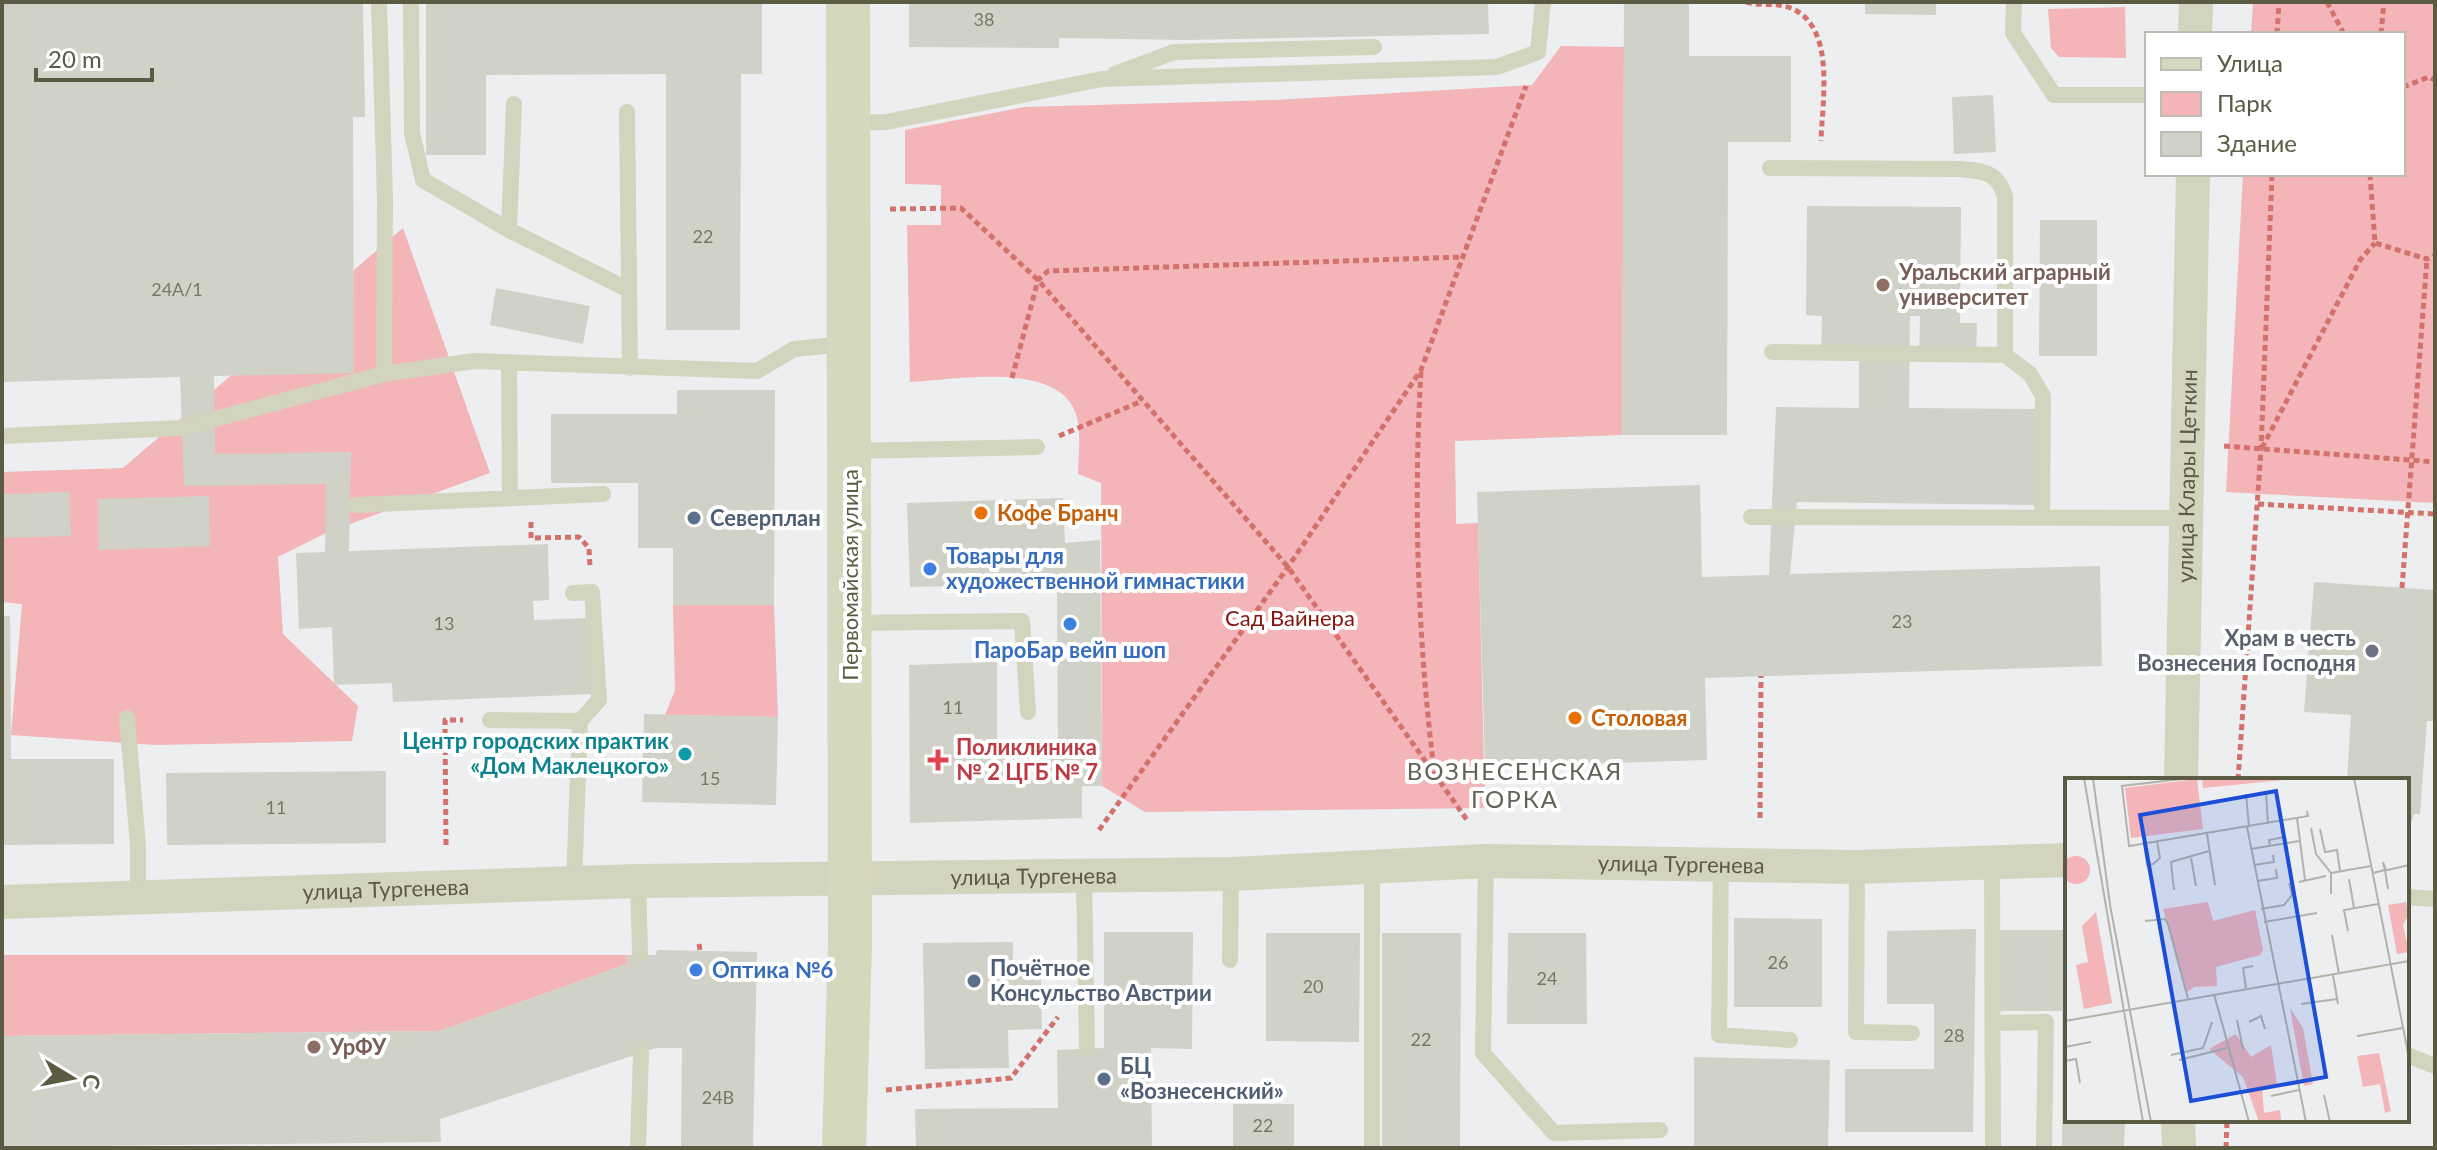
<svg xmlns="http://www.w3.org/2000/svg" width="2437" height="1150" viewBox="0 0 2437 1150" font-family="Lato,sans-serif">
  <rect width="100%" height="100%" fill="#eceef0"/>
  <path fill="#f3b5b8" d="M2253,2h182v501l-209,-11 17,-318h160v-140h-152z
    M2125,7l1,51 -67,-1 -8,-9 -3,-39z
    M1561,46l63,1 -2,388 -167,6 1,83 22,-1 7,285 -340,4 -43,-26 -1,-303 -23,-9c0,-21 5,-48 -5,-67 -24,-45 -121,-27 -163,-25l-3,-157h34v-40l-36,-1v-54l119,-23 251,-7 257,-15z
    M403,228l87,245 -162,59 -50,25 5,77 75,72 -6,35 -196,4 -145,-10 11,-131 -20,-2v-130l121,-4z
    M673,605h101l4,112 -113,-2 10,-25z
    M2,955h625v9l-187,67 -438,5z"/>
  <path fill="#d0d2c8" d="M2,2h361l2,115h-12l1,256 -140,3 1,78 136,-2 -2,99 199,-7 1,56 -16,1 1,19 55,-2 3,76 -199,8 -1,-19 -58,2 -2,-58 -33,2 -3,-76 29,-1 1,-68 -142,2 -4,-109 -178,5z
    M426,2h336v72h-21l-1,256h-74v-256l-180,1v80h-60z
    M909,2h579l1,32 -302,6 -128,-2v10l-150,-1z
    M1624,2h65v54h102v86h-63l-1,293h-105z
    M1865,2h71v13l-71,-1z
    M1993,95l3,57 -42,2 -2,-57z
    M1807,206l154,1 -1,116h17l-1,38 -57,-1 1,-44h-10l-1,92 128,1 -2,96 -238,-3 -7,72 310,-8 2,100 -397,12 2,82 -222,7 -8,-275 223,-7 2,92 67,-2 7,-168 83,1v-48l-38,-1 1,-43 -16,-1z
    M2040,220h57v136h-58z
    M496,288l94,18 -7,38 -93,-19z
    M677,390h98l-1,215h-101v-57h-35v-65h-87v-69h126z
    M69,492l2,44 -69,2v-44z
    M209,496l1,50 -111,4 -1,-51z
    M1063,498l2,45 35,-3 2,246h-20v32l-172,5 -1,-158 88,-3v89l61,-2 -1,-165 -147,3 -3,-84z
    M2314,582l121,8v131h-8l-7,93h-6l-7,24v-58h-60l4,-65 -47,-3z
    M2,616h8l1,143h103v85l-112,1z
    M644,714l134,3 -2,88 -134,-3z
    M386,771v72l-219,2 -1,-72z
    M1734,918l88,1v88h-88z
    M1976,929l-3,203h-128v-63h89v-65h-47v-73z
    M1999,930h68v190h58l-1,28h-62v-137h-62z
    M1104,932h89l-1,117 -41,-1 1,100h-236l-1,-39 143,-1 -1,-58 47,-2z
    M1266,933h94l-1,109 -93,-1z
    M1382,933h79l-1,215h-78z
    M1508,933h78l1,91h-80z
    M1013,942v34l28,-1 1,54 -34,1 1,38 -84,1 -2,-126z
    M657,950l100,2 -4,196h-72l1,-100h-26l-216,71 1,23 -439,5v-111l438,-5 187,-67v-9h29z
    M1694,1057l136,3 -2,88h-134z
    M1233,1104h61v44h-61z"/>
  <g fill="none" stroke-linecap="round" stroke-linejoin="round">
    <path stroke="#d3716a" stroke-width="5" stroke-dasharray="6 4" stroke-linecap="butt" d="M1746,2c13,4 26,1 38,4 54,13 38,95 37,135
      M2327,2l17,32
      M2277,34l2,-32
      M2381,34l3,-32
      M2403,87l26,-10 6,3
      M2370,174l5,69 52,16 8,-4
      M890,209l71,-1 77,72 250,287 179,253
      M1421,372c-8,135 -3,272 14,406
      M1012,378l26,-98 10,-9 415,-14
      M1059,436l83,-35
      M2224,446l211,16
      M2262,448l98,-188 15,-17
      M2258,504l177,10
      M531,522v16l48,-1 10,11 1,19
      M2402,588l25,-329
      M2238,780l23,-331 11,-275
      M1760,818l1,-142
      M1099,830l189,-263 133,-197 105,-284
      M446,845l-1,-125h18
      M699,944l1,6
      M886,1090l125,-12 47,-61
      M2226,1148l1,-28"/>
    <path stroke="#d3d4be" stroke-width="16" d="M379,2l6,197 -1,175
      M411,2l1,131 11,47 86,50 118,59
      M2014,2l-1,31 41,62h93
      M1115,74l59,-22 200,-5
      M627,112l3,256
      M849,123l37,-1 216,-43 395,-12 41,-15 5,-50
      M1770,168l190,1c24,2 37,3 45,27v159
      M509,230l5,-126
      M1772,352l233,3 25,19 13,22 -1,121
      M509,362l1,136
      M2,436l179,-8 203,-54 90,-13 283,10 37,-22 52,-5
      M850,451l187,-4
      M356,505l247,-11
      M1751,517l434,1
      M851,623l171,-2 6,91
      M127,718l11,127v50
      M490,720l90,1 19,-21 -7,-108 -19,1
      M1486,861l-3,192 71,80 106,-3
      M1992,863l1,285
      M1721,865l-2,170 71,5
      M1857,867l-1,165 56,1
      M1084,877l3,172
      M638,881l2,73
      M574,884l6,-163
      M2407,897l28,2
      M1230,960l1,-86
      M1993,1023l53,-1 -2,126
      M2407,1055l28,11
      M638,1148l3,-96
      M1372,1148v-282"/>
    <g stroke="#d3d4be" stroke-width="34">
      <path d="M2195,34l1,-32"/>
      <path id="s1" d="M2181,780l12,-606"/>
      <path id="s2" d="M2,902l636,-21 593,-7 255,-13 371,6 210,-7"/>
      <path d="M2178,1120l1,28"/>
    </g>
    <path stroke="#d6d8bd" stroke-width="44" d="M844,1148l6,-204 -2,-942"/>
  </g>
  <g fill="#8d6e63" stroke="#fff" stroke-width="3">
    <circle cx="1883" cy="285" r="8"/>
    <circle cx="314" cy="1047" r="8"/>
  </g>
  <g fill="#e8710a" stroke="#fff" stroke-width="3">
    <circle cx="981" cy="513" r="8"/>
    <circle cx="1575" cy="718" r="8"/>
  </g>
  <g fill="#5c6f8a" stroke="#fff" stroke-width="3">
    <circle cx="694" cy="518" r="8"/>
    <circle cx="974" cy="981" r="8"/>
    <circle cx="1104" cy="1079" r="8"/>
  </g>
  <g fill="#3f7fe0" stroke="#fff" stroke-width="3">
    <circle cx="930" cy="569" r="8"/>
    <circle cx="1070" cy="624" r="8"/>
    <circle cx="696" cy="970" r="8"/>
  </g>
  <circle fill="#6b7280" stroke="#fff" stroke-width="3" cx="2372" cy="651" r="8"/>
  <circle fill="#0f9aa8" stroke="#fff" stroke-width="3" cx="685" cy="754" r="8"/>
  <path fill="#e0444e" stroke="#fff" stroke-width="3" d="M934 748h8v8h8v8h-8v8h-8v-8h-8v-8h8z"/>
  <g text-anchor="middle" stroke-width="8" stroke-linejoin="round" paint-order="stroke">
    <g font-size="18" fill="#787964">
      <text x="984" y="26">38</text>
      <text x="703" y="243">22</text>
      <text x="177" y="296">24А/1</text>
      <text x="1902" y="628">23</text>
      <text x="444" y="630">13</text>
      <text x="953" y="714">11</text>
      <text x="710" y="785">15</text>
      <text x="276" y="814">11</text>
      <text x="1778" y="969">26</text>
      <text x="1547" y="985">24</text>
      <text x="1313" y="993">20</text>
      <text x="1954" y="1042">28</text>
      <text x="1421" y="1046">22</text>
      <text x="718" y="1104">24В</text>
      <text x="1263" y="1132">22</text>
    </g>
    <g font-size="22" font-weight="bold" fill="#785e54" stroke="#fff" text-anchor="start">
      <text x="1899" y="280">Уральский аграрный<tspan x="1899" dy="25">университет</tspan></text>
      <text x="330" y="1055">УрФУ</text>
    </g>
    <g font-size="22" fill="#5b5b43" stroke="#fff">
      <text dy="8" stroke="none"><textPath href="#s1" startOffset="304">улица Клары Цеткин</textPath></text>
      <text transform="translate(850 575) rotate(-90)" y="8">Первомайская улица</text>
      <text dy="8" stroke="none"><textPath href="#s2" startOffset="1680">улица Тургенева</textPath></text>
      <text dy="8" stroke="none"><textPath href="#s2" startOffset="1032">улица Тургенева</textPath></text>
      <text dy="8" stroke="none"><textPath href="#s2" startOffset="384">улица Тургенева</textPath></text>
    </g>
    <g font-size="22" font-weight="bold" fill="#c56008" stroke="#fff" text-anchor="start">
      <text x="997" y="521">Кофе Бранч</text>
      <text x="1591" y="726">Столовая</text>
    </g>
    <g font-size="22" font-weight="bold" fill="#4e5e75" stroke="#fff" text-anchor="start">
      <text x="710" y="526">Северплан</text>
      <text x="990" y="976">Почётное<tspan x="990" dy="25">Консульство Австрии</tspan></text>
      <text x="1120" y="1074">БЦ<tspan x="1120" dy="25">«Вознесенский»</tspan></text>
    </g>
    <g font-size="22" font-weight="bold" fill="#366cbe" stroke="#fff" text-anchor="start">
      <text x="946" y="564">Товары для<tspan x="946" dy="25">художественной гимнастики</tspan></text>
      <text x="1070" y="658" text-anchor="middle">ПароБар вейп шоп</text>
      <text x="712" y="978">Оптика №6</text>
    </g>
    <g font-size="22" fill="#83140e" stroke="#fff">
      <text x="1290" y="626">Сад Вайнера</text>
    </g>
    <g font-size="22" font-weight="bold" fill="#5b616d" stroke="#fff" text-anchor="end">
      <text x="2356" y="646">Храм в честь<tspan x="2356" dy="25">Вознесения Господня</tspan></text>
    </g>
    <g font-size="22" font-weight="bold" fill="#0d838f" stroke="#fff" text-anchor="end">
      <text x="669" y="749">Центр городских практик<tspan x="669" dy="25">«Дом Маклецкого»</tspan></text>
    </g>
    <g font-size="22" font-weight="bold" fill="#be3a42" stroke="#fff" text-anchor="start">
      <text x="956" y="755">Поликлиника<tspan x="956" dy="25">№ 2 ЦГБ № 7</tspan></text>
    </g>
    <g font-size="24" letter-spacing="2" fill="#616258" stroke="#fff">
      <text x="1515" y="780">ВОЗНЕСЕНСКАЯ<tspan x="1515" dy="28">ГОРКА</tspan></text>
    </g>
  </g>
  <g transform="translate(2065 778)">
    <rect width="344" height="344" fill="#eceef0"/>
    <path d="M137,0h89l1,1 -89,9zM132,1l6,50 -72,9 -6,-50zM-3 92a14 14 0 1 1 28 0a14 14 0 1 1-28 0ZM143,124l5,19 42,-11 8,40 -3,5 -44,12 1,19 -23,1 -7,5 -24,-83zM341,124l2,13 -5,10 6,27 -12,2 -9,-49zM31,134l16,91 -28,6 -8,-44 12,-3 -6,-36zM225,230l13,20 10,56 -9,2zM171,256l15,23 20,-12 6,40 -15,2 2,26 16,-3 1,10 -22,2 -16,-45 -34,-28zM314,275l12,58 -6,2 -5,-29 -17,3 -6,-31z" fill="#f3b5b8"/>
    <path fill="none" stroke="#b2b3ab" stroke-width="2" d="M19,0l59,344M28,0l17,127 41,217M125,0l-68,8 7,60 179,-30 -1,-5M289,0l55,280M201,15l2,31M181,16l3,33M232,40l8,62M182,49l59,295M246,50l5,26 15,19v21M255,51l5,23 12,-2 3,21M142,56l8,51M79,65l3,22 6,-1 7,-6 -3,-17M205,68l-1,-6 16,-3 1,6M186,71l48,-8M126,80l5,28M189,87l20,-3 -1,-7M321,92l-3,-8 2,8h3l21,-5M266,95l40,-7M308,95l12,-3 3,19M284,101l5,29M192,103l20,-3 -1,-9M234,104l27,-6M109,112l-3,-28 38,-11M196,131l23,-4 8,-10 -3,-12M80,143l20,-2 3,5 20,75M199,144l53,-9M283,153l-4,-21 34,-6M267,157l7,39M268,197l5,29M181,210l-3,-20 10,-2M149,216l35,128M236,226l36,-5M172,242l6,29M0,243l344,-60M184,244l12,-6 4,13M292,258l46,-8M0,269l26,-5M106,277l32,-7 9,-26M114,282l48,-12M0,283l11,-2 4,24M259,317l6,27M206,318l28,-6"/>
    <path fill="#1d4ed8" fill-opacity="0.15" stroke="#1d4ed8" stroke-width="4" d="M211,13l50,286 -135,24 -51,-286z"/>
    <rect width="344" height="344" fill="none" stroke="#5b5b43" stroke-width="4"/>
  </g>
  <rect width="2437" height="1150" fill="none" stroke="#5b5b43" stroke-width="8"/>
  <rect x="2145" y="32" width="260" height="144" fill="#ffffff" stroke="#bdbdb4" stroke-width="2"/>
  <rect x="2161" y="58" width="40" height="12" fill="#d6d8bd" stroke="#bdbdb4" stroke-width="2"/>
  <text x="2217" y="72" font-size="24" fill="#5b5b43">Улица</text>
  <rect x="2161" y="92" width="40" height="24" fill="#f3b5b8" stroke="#bdbdb4" stroke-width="2"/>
  <text x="2217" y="112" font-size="24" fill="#5b5b43">Парк</text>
  <rect x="2161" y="132" width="40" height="24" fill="#d0d2c8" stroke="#bdbdb4" stroke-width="2"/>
  <text x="2217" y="152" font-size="24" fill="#5b5b43">Здание</text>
  <g transform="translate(72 1078) rotate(100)" stroke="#ffffff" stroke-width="6" paint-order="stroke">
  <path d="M0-6L14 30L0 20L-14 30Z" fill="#5b5b43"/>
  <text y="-12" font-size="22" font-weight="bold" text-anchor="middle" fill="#5b5b43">С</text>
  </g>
  <path d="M36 68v12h116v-12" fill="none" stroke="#5b5b43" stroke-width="4"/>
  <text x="48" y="68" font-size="24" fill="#5b5b43" stroke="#ffffff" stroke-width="6" paint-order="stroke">20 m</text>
</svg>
